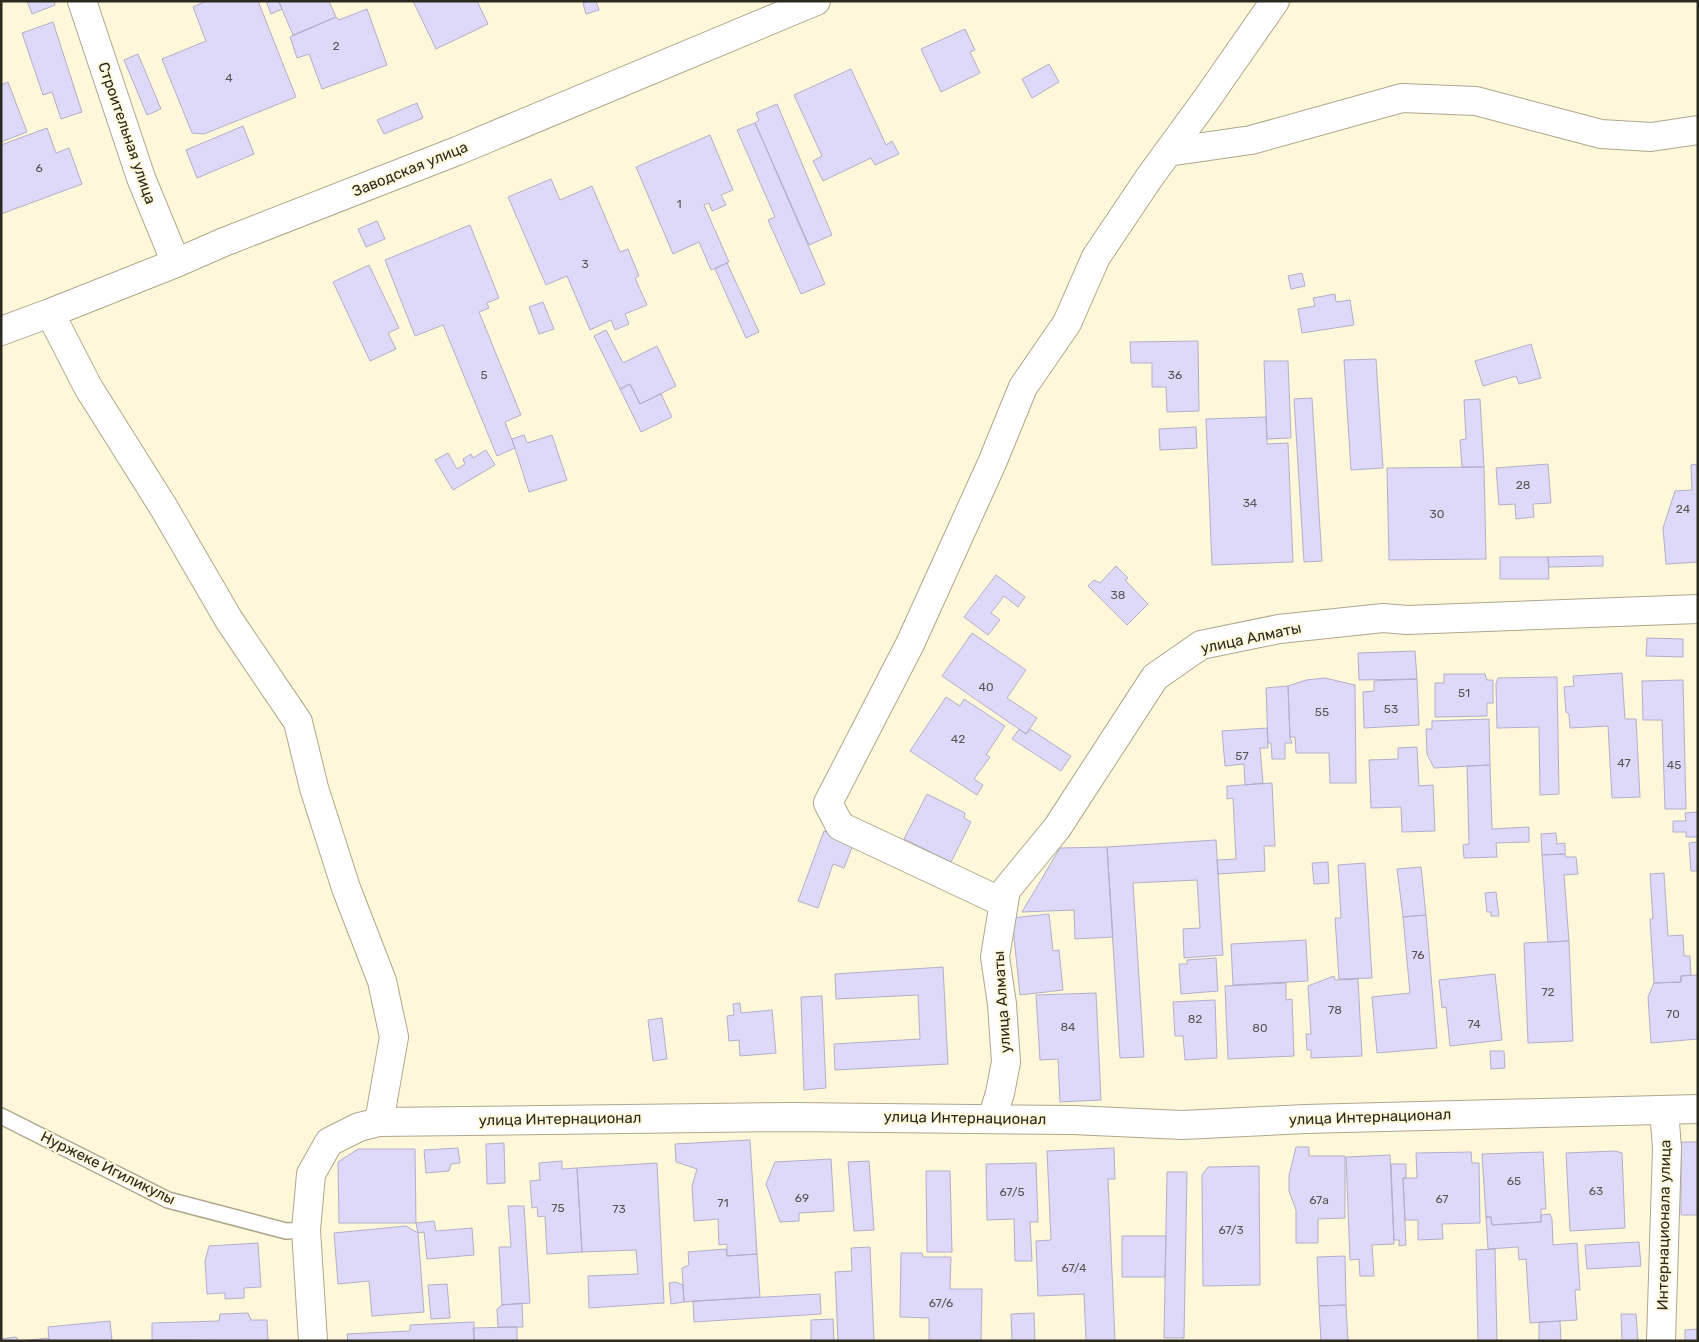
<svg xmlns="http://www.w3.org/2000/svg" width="1699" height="1342" viewBox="0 0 1699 1342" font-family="Rubik,sans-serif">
  <rect width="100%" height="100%" fill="#fff7da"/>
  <path fill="#dfd9f9" stroke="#b3aec9" d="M27,1h27l1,4 -23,9z
    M206,1h52l38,96 -92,37 -12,-1 -30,-74 44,-18 -13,-34z
    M266,1h16l-3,1 3,7 -11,5z
    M282,1h47l7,16 -43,18 -14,-33z
    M413,1h64l11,23 -52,25z
    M590,1h6l3,9 -13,4 -3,-11z
    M367,9l20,56 -65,24 -13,-35 -12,4 -7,-21 46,-20 3,3z
    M53,22l29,90 -21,7 -9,-27 -9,3 -21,-62z
    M965,29l10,21 -5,2 10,21 -39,19 -20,-43z
    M138,54l23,55 -14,6 -23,-55z
    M1049,64l10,18 -27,16 -10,-19z
    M851,69l35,76 6,-4 7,13 -24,11 -4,-7 -48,23 -10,-20 9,-5 -28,-61z
    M8,82l19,50 -26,10v-57z
    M417,103l6,15 -39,16 -7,-14z
    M777,104l55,131 -23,10 -54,-122 4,-3 -3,-7z
    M755,123l70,161 -24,10 -33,-74 7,-3 -38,-87z
    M243,126l11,28 -57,24 -11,-28z
    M47,128l9,25 13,-5 13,36 -81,30v-69z
    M710,135l23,55 -12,5 5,10 -14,6 -3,-8 -5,2 25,57 -18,8 -12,-28 -26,12 -37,-87z
    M551,179l9,21 32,-14 28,66 8,-3 11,27 -4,2 12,27 -22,9 4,10 -14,6 -4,-10 -21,10 -23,-54 -21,9 -38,-88z
    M377,221l8,18 -19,8 -8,-18z
    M470,225l29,73 -12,5 2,5 -10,4 42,103 -16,7 10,26 -18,8 -54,-131 -28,11 -30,-76z
    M727,263l32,69 -13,6 -31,-69z
    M369,265l30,63 -11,5 8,16 -26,12 -37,-79z
    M1302,273l3,13 -14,3 -3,-13z
    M1335,294l1,8 14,-2 4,25 -52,8 -4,-24 17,-3 -2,-8z
    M543,302l11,27 -15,5 -10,-27z
    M606,330l17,33 34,-17 19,40 -36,18 -10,-20 -10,5 -26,-53z
    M1198,341l1,70 -32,1 -1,-25h-14v-24h-21l-1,-21z
    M1531,344l10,34 -22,6 -3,-8 -33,10 -8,-25z
    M1376,359l7,109 -32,2 -7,-110z
    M1264,361h24l3,77 -24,1z
    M630,384l10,20 21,-10 11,23 -31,15 -21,-43z
    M1312,398l10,163 -18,1 -10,-163z
    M1480,399l4,68h-22l-2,-27 6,-1 -2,-39z
    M1266,417l1,27 21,-1 5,119 -81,3 -6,-146z
    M1196,427l1,21 -37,2 -1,-21z
    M524,435l3,8 25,-8 15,45 -38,12 -17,-53z
    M486,450l9,15 -42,25 -18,-30 13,-7 9,16 8,-5 -2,-5 8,-5 2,4z
    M1548,464l3,39 -18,1 1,13 -18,2 -1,-15 -16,1 -3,-37z
    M1698,464v98l-32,2 -3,-36 12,-37 17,-1 -1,-25z
    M1484,467l2,92 -97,1 -2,-92z
    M1603,556v10l-54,1 -1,-10z
    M1500,557h48l1,22h-49z
    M1116,566l12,12 -3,2 23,24 -21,21 -39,-39 6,-6 6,3z
    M996,575l29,22 -7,10 -14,-11 -13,17 9,7 -12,15 -24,-18z
    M972,633l54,37 -19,28 30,20 -11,16 -84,-58z
    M1647,638l36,1v18l-37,-1z
    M1415,651l2,28 -58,1 -1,-27z
    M1622,673l3,46h11l4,78 -28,1 -4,-72 -38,2 -1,-14 -3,-2 -2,-25 10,-1 -1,-10z
    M1444,674h41l2,6h6v23h-6v13l-52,1v-34h9z
    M1557,677l2,117 -19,1 -1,-68 -42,1 -1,-44 2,-6z
    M1325,678l30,7 1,98h-26l-1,-30h-33l-1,-16h-5l-2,-51 18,-6z
    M1417,679l2,46 -55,3 -1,-36 11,-1v-10z
    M1683,680l3,129h-21l-3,-89h-19l-1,-39z
    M1288,686l2,51 2,6h-7v16h-13l-1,-16h-3l-2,-55z
    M946,697l14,9 4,-7 41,27 -19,29 4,2 -16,22 9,6 -6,10 -67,-44z
    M1489,719l1,46 -56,3 -7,-14 -1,-25h6v-8z
    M1267,728l1,20h-8l3,35 -18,2 -1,-21 -19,2 -3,-35z
    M1019,729l7,5 4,-5 41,27 -10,15 -49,-32z
    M1417,747l2,39 14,-1 2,46 -33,1 -1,-25 -30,1 -2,-48 29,-1v-11z
    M1490,765l2,64 37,-2v15l-33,1 1,14 -33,1 -1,-13 6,-1 -2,-78z
    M1272,783l3,63h-11l1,25 -47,3 -1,-14 19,-1 -3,-61 -6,1v-13z
    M927,794l38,19 -1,5 7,4 -20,40 -47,-23z
    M1698,812v25h-12v-5h-13v-11h13l-1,-8z
    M824,831l30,11 -10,26 -11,-4 -15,44 -20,-7z
    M1556,833l1,11 8,-1v11l-23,1 -1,-21z
    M1216,840l7,115 -39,3 -1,-29 17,-1 -3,-48 -64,3 11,174 -24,1 -13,-211z
    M1698,842v29h-7l-2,-28z
    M1107,847l6,90 -38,2 -1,-29 -52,2 38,-64z
    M1565,854l1,3h10l2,17 -14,1 5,66 -21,1 -6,-87z
    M1328,862l1,21 -15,1 -2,-21z
    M1365,863l7,115 -33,1 -4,-61h6l-3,-53z
    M1421,867l5,48 -23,2 -6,-48z
    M1664,873l4,63 15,-1 1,21h6l1,19 -10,1v6l-27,1 -4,-64h3l-3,-45z
    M1496,892l3,24h-8v-4h-4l-2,-19z
    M1049,914l4,37 6,-1 4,40 -43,5 -8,-77z
    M1426,915l11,133 -60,5 -5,-56 38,-4 -7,-76z
    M1306,940l2,41 -75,4 -2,-41z
    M1569,941l4,100 -45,2 -4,-100z
    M1216,958l2,33 -37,3 -2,-30h8v-4z
    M943,967l5,97 -113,6 -1,-26 86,-5 -2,-44 -82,4 -1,-25z
    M1495,974l7,66 -52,6 -4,-39 -4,1 -3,-28z
    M1698,975v64l-47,4 -3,-46 6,-14 27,-1v-6z
    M1334,976l1,4 23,-1 4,77 -51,2v-8h-4l-1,-16h5l-3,-48z
    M1286,983v17l6,-1 2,57 -66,3 -3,-73z
    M1096,993l5,107 -41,2 -2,-43 -18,1 -4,-65z
    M822,996l4,92 -22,2 -3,-93z
    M1215,1000l2,58 -32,2 -2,-24h-8l-2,-34z
    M740,1003l1,10 31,-3 4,43 -36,3 -1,-16 -10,1 -2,-25 7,-1 -1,-11z
    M662,1018l5,41 -14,2 -5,-41z
    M1490,1051h14l1,17 -14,1z
    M750,1140l7,114 -30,2v-12l-8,1 -1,-26 -24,2 -2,-35 5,-17 -21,-7 -1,-18z
    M1681,1142h17v73h-17z
    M504,1143l1,40 -18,1 -1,-40z
    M1296,1147h13v9h36v62l-27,1v24h-22v-33l-7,-19v-15z
    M458,1148l2,15 -9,1 -2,7 -23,2 -2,-23z
    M1114,1148l1,31h-7l7,162h-29l-2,-47 -46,2 -2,-55 15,-1 -4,-89z
    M358,1149h57l1,74h-77l-1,-61z
    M1615,1151l7,2 3,75 -55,3 -4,-78z
    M1471,1152l1,11h7l1,60 -38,1 1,15 -25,1v-20h-13l-2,-42h14l-1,-25z
    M1543,1152l3,57h-5v13l-49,3 -1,-8h-5l-4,-63z
    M1390,1155l4,89 -22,1 2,31h-14l-1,-17 -9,1 -4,-103z
    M831,1159l3,52 -35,2v8l-19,1 -14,-38 9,-22z
    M562,1161v8l15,-1 5,84 -35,2 -2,-38 -7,1 -1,-10 -5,1 -2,-27 10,-1 -1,-17z
    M869,1161l5,69 -20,1 -6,-69z
    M657,1163l7,140 -75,5 -1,-32 50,-2 -2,-24 -54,2 -5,-84z
    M1036,1163l2,59h-8l2,39h-17l-1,-42 -27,1 -1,-56z
    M1391,1164h15v14h-3l3,67 -7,1v-6h-5z
    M1259,1166l1,119 -57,1 -1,-111 6,-8z
    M926,1171h24l2,81h-25z
    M1167,1172h20l-3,166h-20z
    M508,1206h16l6,97 -28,2 -3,-58h12z
    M1550,1214l2,5 1,26 24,-2 3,47h-5l2,30 -47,3 -4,-64 -7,1 -1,-13 -30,2 -2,-32h5l1,8 49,-3v-7z
    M434,1221l2,10 36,-3 2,27 -47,4 -3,-27 -6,1 -2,-10z
    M406,1226l12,7 6,79 -52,4 -3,-35 -31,3 -4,-51z
    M1122,1236h44l-1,41h-43z
    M1639,1242l2,24 -54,3 -2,-24z
    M258,1243l3,44 -17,1v10l-19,1v-6l-18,1 -2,-33 4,-15z
    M870,1247l4,94h-36l-3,-69 17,-1 -1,-23z
    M726,1249l1,7 30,-2 3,43 -76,5 -2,-34 7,-3 -1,-13z
    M1495,1249l2,92h-19l-2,-91z
    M901,1253h21l1,4h28l-1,32h32l-1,52h-52v-23l-29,-1z
    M1345,1256l1,49 -27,1 -2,-49z
    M675,1282l8,3 1,17 -13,2 -2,-21z
    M447,1284l3,34 -19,1 -3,-34z
    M820,1294l1,20 -127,8 -1,-21z
    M522,1303l1,24h-25l-1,-18 5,-4z
    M1346,1305l2,36h-27l-2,-35z
    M248,1313l3,7h16l1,21 -116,-1v-17l67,-2 1,-7z
    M1034,1313l1,28h-23l-1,-27z
    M1621,1314h15l2,27h-16z
    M833,1319l1,22h-23v-21z
    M110,1321l2,20h-63l-1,-14z
    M1560,1321l1,20h-22v-19z
    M474,1322v19h-126l-1,-7 63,-3v-6z
    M517,1327v14h-43l-1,-13z
    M1698,1329v12h-13v-11z
    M16,1337l3,4h-18v-2z
    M49,1338v3h-28z"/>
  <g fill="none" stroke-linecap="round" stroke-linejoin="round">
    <g stroke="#aea78b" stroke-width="18">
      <path id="lane" d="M1,1116l167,84 118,31 20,-1"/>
    </g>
    <g stroke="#aea78b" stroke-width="30">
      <path id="street" d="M82,1l59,177 35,85
        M1168,152l83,-12 151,-42 74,3 125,33 50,3 47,-7
        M50,313l38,74 76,121 65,112 69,102 16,66 32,100 36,93 12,56 -15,85
        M1,331l49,-18 126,-50 48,-21 233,-91 359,-150
        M1004,903l-164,-77 -12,-23 82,-159 82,-181 31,-76 44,-64 29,-66 53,-79 57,-78 69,-99
        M992,1119l8,-26 6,-31 -4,-58 -7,-47 11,-67 51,-62 98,-151 46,-32 78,-16 104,-11 24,2 291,-11
        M313,1341l-7,-111 5,-56 18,-32 30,-15 20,-5 413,-5 281,3 109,5 123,-6 393,-10
        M1661,1341l6,-193 -3,-38"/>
    </g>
    <use href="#lane" stroke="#fff" stroke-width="15"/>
    <use href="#street" stroke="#fff" stroke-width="28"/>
  </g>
  <g text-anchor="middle" stroke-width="4" stroke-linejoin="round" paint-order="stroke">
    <g font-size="12" fill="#595555">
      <text x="336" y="50">2</text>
      <text x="229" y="82">4</text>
      <text x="39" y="172">6</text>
      <text x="679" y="208">1</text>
      <text x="585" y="268">3</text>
      <text x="484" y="379">5</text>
      <text x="1175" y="379">36</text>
      <text x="1523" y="489">28</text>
      <text x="1250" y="507">34</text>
      <text x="1683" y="513">24</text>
      <text x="1437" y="518">30</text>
      <text x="1118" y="599">38</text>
      <text x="986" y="691">40</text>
      <text x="1464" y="697">51</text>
      <text x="1391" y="713">53</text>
      <text x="1322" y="716">55</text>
      <text x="958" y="743">42</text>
      <text x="1242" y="760">57</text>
      <text x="1624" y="767">47</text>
      <text x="1674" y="769">45</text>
      <text x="1418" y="959">76</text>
      <text x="1548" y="996">72</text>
      <text x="1335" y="1014">78</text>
      <text x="1673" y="1018">70</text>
      <text x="1195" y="1023">82</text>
      <text x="1474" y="1028">74</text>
      <text x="1068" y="1031">84</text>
      <text x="1260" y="1032">80</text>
      <text x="1514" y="1185">65</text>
      <text x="1596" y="1195">63</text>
      <text x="1012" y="1196">67/5</text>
      <text x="802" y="1202">69</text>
      <text x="1442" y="1203">67</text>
      <text x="1319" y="1204">67а</text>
      <text x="723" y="1207">71</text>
      <text x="558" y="1212">75</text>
      <text x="619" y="1213">73</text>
      <text x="1231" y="1234">67/3</text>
      <text x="1074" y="1272">67/4</text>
      <text x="941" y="1307">67/6</text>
    </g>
    <g font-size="15" fill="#2c291e" stroke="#fff7da">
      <text transform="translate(127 133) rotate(71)" y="5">Строительная улица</text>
      <text transform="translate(410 169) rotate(-22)" y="5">Заводская улица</text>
      <text transform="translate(1251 638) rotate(-12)" y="5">улица Алматы</text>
      <text transform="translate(1002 1002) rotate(-94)" y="5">улица Алматы</text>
      <text transform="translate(1370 1117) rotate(-2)" y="5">улица Интернационал</text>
      <text transform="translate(965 1118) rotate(1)" y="5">улица Интернационал</text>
      <text transform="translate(560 1119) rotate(-1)" y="5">улица Интернационал</text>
      <text transform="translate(108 1168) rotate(26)" y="5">Нуржеке Игиликулы</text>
      <text transform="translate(1664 1225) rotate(-89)" y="5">Интернационала улица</text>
    </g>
  </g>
  <rect width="1699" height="1342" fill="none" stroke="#2c291e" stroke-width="5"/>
</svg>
